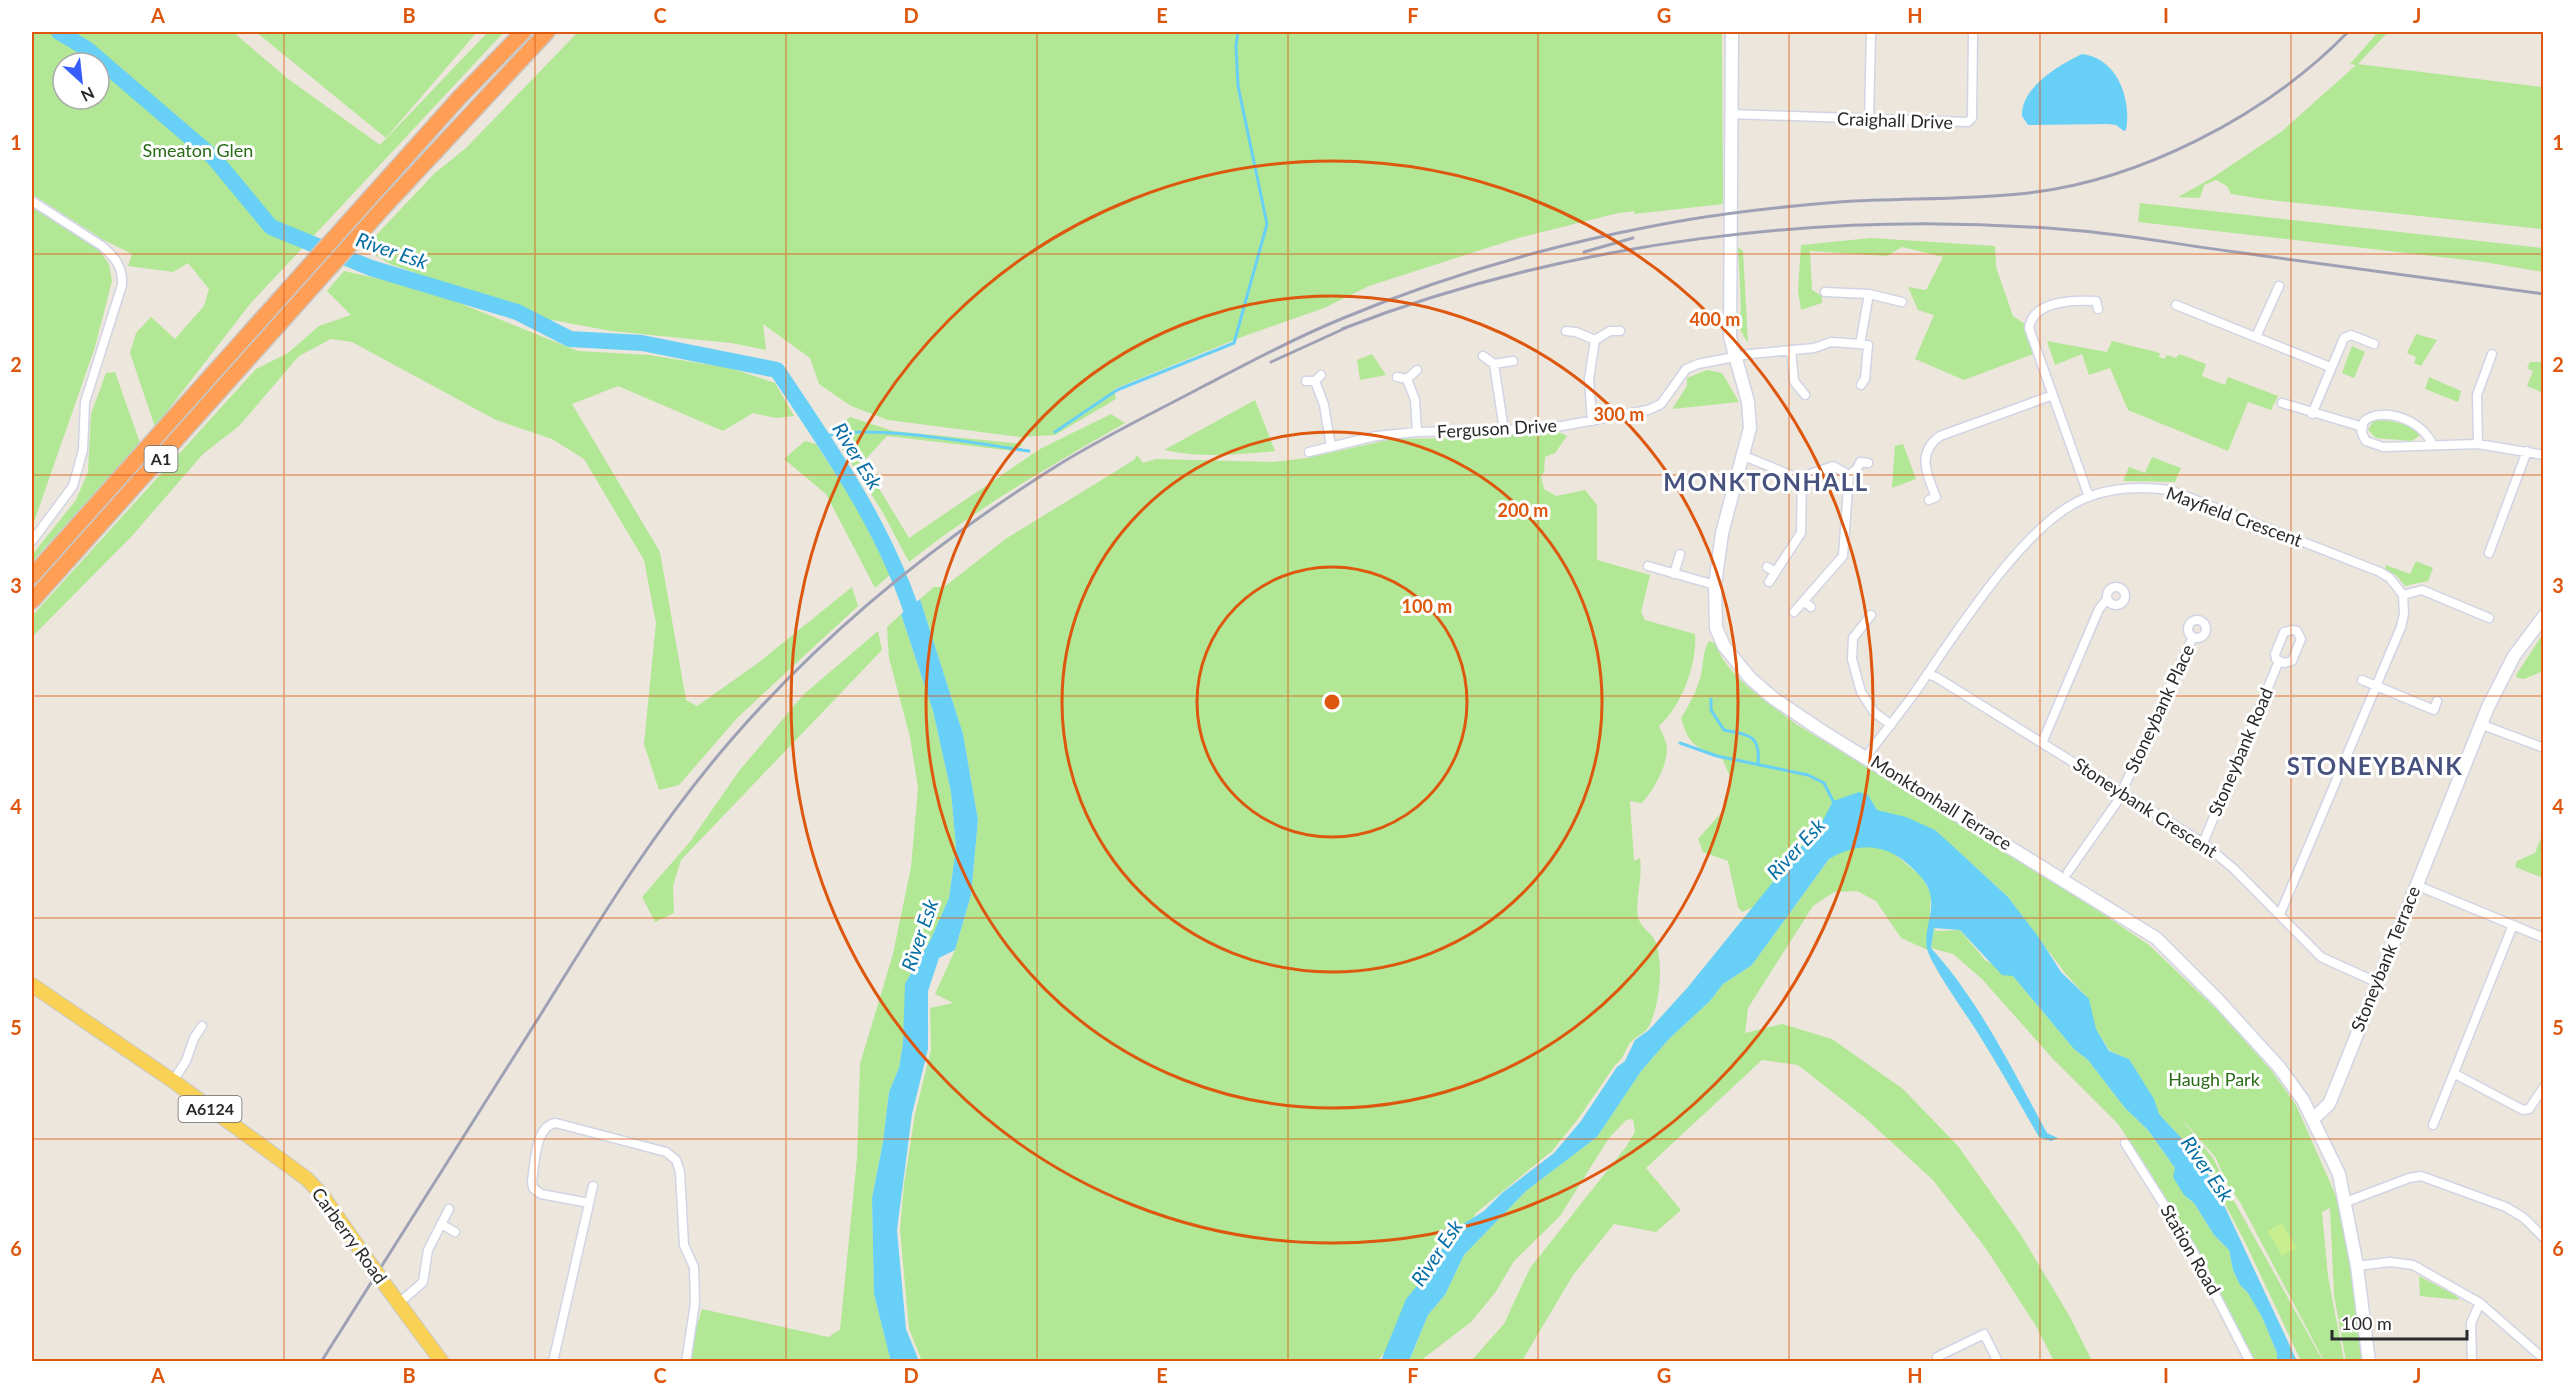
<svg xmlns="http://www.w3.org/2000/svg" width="2575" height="1393" viewBox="0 0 2575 1393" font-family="Lato,sans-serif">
  <rect width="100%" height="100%" fill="#ede6dc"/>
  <path fill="#b1e795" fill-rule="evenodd" d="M32,32h201l54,46 93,67 108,-113h16l-254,272 -95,123 -25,-74 6,-20 15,-16 24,22 29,-33 5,-17 -21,-26 -15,9 -45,-6 4,-12 -30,-15 -70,-45zM63,63h36v36h-36z
    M256,32h221l-91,106z
    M578,32h1144l1,172 -89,10 1,-3 -17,2 -100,25 -149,48 -45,22 -85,30 -125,51 2,10 -61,36 -35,2 -132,-17 -37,-14 -32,-22 -9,-26 -47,-34 3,26 -35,-7 -120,-12 -64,-12 -157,-55 -26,-16 71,-75 31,-25z
    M2378,32h10l-30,32 185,23v142l-274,-29 -38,-6 -4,-8 -11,-6 -12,5 -4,13 -22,-1 34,-19 69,-46 75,-67 -6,-1z
    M2140,203l403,45v24l-59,-10 -346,-40z
    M32,207l66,42 11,15 3,17 -17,66 -61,175 -2,-1z
    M1871,238l124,8 1,21 17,49 12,8 8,30 -69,26 -49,-21 19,-44 -16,-5 -10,-23 18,3 17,-33 -41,-10 -15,9 -77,-5 2,39 10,6v7l-21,7 -3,-19 3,-46z
    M1738,247l5,4 5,92 -9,-15 2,-22z
    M344,271l81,18 153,62 71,4 81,13 45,15 19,33 -18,2 -23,-5 -30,18 -105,-45 -46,18 88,148 26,148 11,6 61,-43 94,-76 6,19 -120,111 -59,68 -20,5 -15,-46 12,-121 -12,-63 -60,-101 -32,-20 -56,-19 -144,-78 -21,-3 -32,17 -60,70 -36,28 -72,83 -99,100v-21l224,-247 32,-16 31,-27 32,-11 -24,-24z
    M2416,334l21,6 -16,26 -7,-3 2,-6 -9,-4z
    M2047,341l60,11 5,-11 48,12 -1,4 5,2 3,-4 9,3 3,-4 27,10 -4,12 23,9 3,-8 50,19 -7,14 -23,-8 -20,49 -100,-41 -18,-42 -21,7 -7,-21 -27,11z
    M2352,346l13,6 -11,26 -12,-5z
    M1372,354l14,21 -26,5 -3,-20z
    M2530,362h13v31l-16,-7 6,-15 -6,-3z
    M1707,370l15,3 17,29 -67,7 15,-23v-8z
    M115,372l25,71 -108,119v-7l44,-55 12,-28 3,-58 15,-41z
    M2429,377l32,14 -3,11 -33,-13z
    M1255,400l20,51c-37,4 -75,7 -111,-1z
    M1111,414l14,9c-75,43 -148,85 -216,139l-27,-51 -51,-79 19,-15 43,14 130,13 -9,7 -127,-15 -24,26 46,76 131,-89z
    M2374,420c15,0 31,3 44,11l1,5 -7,5 -36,-3 -8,-8z
    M1556,431l11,5 -12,17 -10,4 -1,15 -3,4 3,13 12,7 29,-6 12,15v55l53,15 -9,37 4,8 50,14c2,31 -13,71 -36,92 3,7 8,16 8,23 -1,20 -13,40 -25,54l-12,-2 4,60 6,-3c3,20 -5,40 -2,59 2,11 15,16 18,26 8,23 3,66 -8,85 -4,6 -14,9 -18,15 -6,9 -6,15 -15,22l-37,54 -26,32 -76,62 -70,116 -29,32h-455l-13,-32 -9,-99 4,-46 11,-70 16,-64 -1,-42 23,-5 -18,-9 20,-44 16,-55 7,-75 -15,-86 -43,-135 14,-12h10l63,-49 127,-78 3,-5 6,8 13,-4 117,3 34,-4 85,-19 74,-1z
    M805,441l11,3 41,63 33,68 -15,13 -49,-94 -42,-35z
    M1903,444l13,35 -24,9 3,-42z
    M2152,457l29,11 -6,14 -52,-1 6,-14 16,6z
    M2416,561l17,7 -5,13 -23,5 -8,-10 -12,-7 1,-4 24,9z
    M901,614l32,97 18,81 5,55 -7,51 -18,42 -25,44 -3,59 -4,25 -10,24 -6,50 -11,56 2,96 17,67 -200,1 1,-21 10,-32 126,28 12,-7 17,-172 3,-94 33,-110 18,-87 7,-79 -8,-51 -21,-79 -2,-31z
    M878,631l4,19 -201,210 -8,26 1,27 -19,9 -13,-25 47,-54 50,-72 65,-77z
    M2541,637l2,34 -19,8 -7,-1 -1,-3z
    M1709,641l8,3c2,26 59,65 79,80l261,159 92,62 67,64 55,61 25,35 43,98 7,32 16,126h-16l-12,-66 -4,-87 -8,4 6,64 16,85h-20l-84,-159 -14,-20 -10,-24 -41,-47 38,47 20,41 90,162h-22l-55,-117 -44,-84 -46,-49 -27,-52 -19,-8 -15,-23 -6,-28 -24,-27 -57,-76 -52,-48 -80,-32 -111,85 -23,10 -4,-5 -10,-46 -25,-9 -5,-13 23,-26 11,-32 -11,-25c-26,-8 -32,-11 -40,-38 8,-13 15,-25 19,-40 4,-12 2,-26 9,-37z
    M2543,833l1,45h-1l-28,-11 2,-6 18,-8z
    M1867,846l24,5 31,26 9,17 -3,56 -27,-12 -25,-37 -19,-10 -23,1 -21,14 -65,102 -3,25 37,-9 50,15 71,50 55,57 63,89 49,82 22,44h-38l-18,-35 -49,-76 -54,-70 -69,-63 -66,-52 -36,-5 -116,108 35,42 -25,22 -42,-8 -41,51 -51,86h-51l33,-37 26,-56 96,-121 9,-15 -2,-13 -7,1 -17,18 -49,78 -46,45 -19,32 -24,29 -51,39 -11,1 19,-47 17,-20 19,-40 62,-64 71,-54 45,-67 28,-32 40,-37 13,-17 29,-19 77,-106 18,-11z
    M1934,928l3,3 23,-1 25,30 28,16 61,73 14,11 37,48 23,22 27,38 9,27 10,8 20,32 15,15 4,20 7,15 8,8 14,24 15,36v8h-24l-27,-54 -76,-135 -32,-48 -65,-65 -71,-80 -29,-25 -22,-6z
    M2419,1276l36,19 5,5 -40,-4z"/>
  <path fill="#c7ef90" d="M2282,1223l14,25 -14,8 -14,-25z"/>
  <path fill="#68d0f6" d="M2082,54c35,4 50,45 44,76l-2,1 -8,-6 -8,-1 -80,1 -6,-9c-1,-29 37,-51 60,-62z
    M920,599l43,135 15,86 -7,75 -16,55 -16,8 -11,33v58l-16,65 -15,116 9,99 13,32 -28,1 -17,-68 -2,-96 11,-56 6,-50 10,-24 4,-25 2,-59 26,-45 18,-41 7,-51 -5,-55 -18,-81 -32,-97z
    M1859,792l9,3 9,15 29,7 29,13 21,19 52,48 32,42 21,33 28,27 7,30 13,22 20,8 25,40 5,15 38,41 19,33 81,173h-20v-8l-15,-36 -14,-24 -8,-8 -7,-15 -4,-20 -15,-15 -20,-32 -10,-8 -11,-18 2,-9 -27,-38 -23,-22 -37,-48 -14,-11 -61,-73 -11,-1 -42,-45 -26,-2 -3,20c49,54 81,121 116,185l11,5 -7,3 -12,-4c-21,-36 -41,-72 -63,-107 -13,-20 -40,-58 -48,-78 -8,-25 16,-49 -7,-75 -27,-31 -56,-39 -92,-18l-77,106 -29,19 -13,17 -40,37 -28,32 -45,67 -71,54 -62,64 -19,40 -17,20 -19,46h-28l25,-62 30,-36 5,-12 19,-25 24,-15 18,-18 52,-40 27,-32 36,-54 8,-6 10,-21 14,-10 39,-43 114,-141 15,-14 16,-31z"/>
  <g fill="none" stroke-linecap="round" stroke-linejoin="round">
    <path stroke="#68d0f6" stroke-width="3" d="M1055,432l62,-42 117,-47 33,-119 -29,-138 -2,-40 2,-14
      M822,438c38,-17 162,7 207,13
      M1711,699v11l13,20c25,5 37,5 34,34
      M1680,743l37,13 91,19 16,8 9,18"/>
    <path stroke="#68d0f6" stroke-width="16" d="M59,32l28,17 126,108 58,70 100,41 146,44 53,27 72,4 135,27c55,82 112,163 140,258"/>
    <g stroke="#d1d4e4" stroke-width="11">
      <path id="street" d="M1730,114l238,8 4,-4 1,-86
        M1869,120l2,-88
        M32,201l70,45c13,11 21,21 20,39l-37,117 -2,48 -10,36 -41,55
        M1825,292l44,2
        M2176,305l154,62
        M1566,331l10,1 19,8 15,-9h10
        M2256,337l23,-51
        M1860,344l8,1 -3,34 -4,6
        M1791,350l3,31 11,14
        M1483,356l11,8 19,-3
        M1494,364l10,66
        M1397,377l10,2 10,-9
        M1407,379l8,21 2,32
        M1306,381h9l6,-6
        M1315,381l9,24 7,42
        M2282,403l81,24
        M2312,414l32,-76 7,-3 23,9
        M1592,421l-3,-42 6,-39
        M2478,444l-1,-49 15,-41
        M2433,445c-20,-42 -90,-37 -67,-4l17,6 95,-3 66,11
        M1309,452l67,-16 41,-4 87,-2 58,-4 86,-16 13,-6 25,-35 12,-5 52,-10 64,-6 17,-6 29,2 9,-50 33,8
        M1744,456l49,20 9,1 31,-11 16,9 8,-6 3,-7 8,1
        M2089,497l-60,-169c4,-28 45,-28 67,-27l2,8
        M1929,500l7,-3c-9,-22 -20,-44 4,-61l113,-41
        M2489,553l38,-102
        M1648,566l67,19
        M1767,567l8,5
        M1674,574l6,-20
        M1769,582l32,-49 1,-56
        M2107 596a9 9 0 1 1 18 0a9 9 0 1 1-18 0Z
        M1804,601l7,6
        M1794,612l49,-56 6,-81
        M1871,615l-18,23 -1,21 9,33 13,20 17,13
        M2188 629a9 9 0 1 1 18 0a9 9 0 1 1-18 0Z
        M2292,630l5,1 4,8 -9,22 -8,2 -8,-4 -1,-5 9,-22z
        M1927,674l9,3 267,166 31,26 87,88 55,25
        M2362,680l72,30 3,-9
        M2480,724l64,24
        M2042,743l57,-134 8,-10
        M1866,757c15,-21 32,-41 47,-62 38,-54 106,-164 164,-193 29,-15 62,-16 93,-12l210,82 10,6 13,17 19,-5 67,28
        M2203,843l76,-182
        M2068,872l49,-70 76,-165
        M2416,885l128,53
        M2280,914l121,-287 3,-13 -1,-19
        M2455,1074l68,36 6,-1 15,-22
        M173,1081l13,-20 8,-23 8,-12
        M2433,1125l80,-200
        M2125,1143l68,108 57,111
        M2346,1202l63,-24 12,-2 85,31 18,11 20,20
        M589,1203l-48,-9 -8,-6 -1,-7c3,-17 3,-56 24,-58l110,29 10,8 4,12 4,73 10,22 1,36 -9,59
        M441,1224l14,8
        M2357,1266l33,-4 23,3 67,38 64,56
        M398,1304l25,-22 5,-32 21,-41
        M1937,1357l47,-23 14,28
        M553,1362l40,-176
        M2472,1362l-1,-39 9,-20"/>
    </g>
    <g stroke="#d1d4e4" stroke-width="15">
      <path id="secondary" d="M1732,32l-2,305 18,65 2,26 -28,105 -7,52 1,43 8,18 26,32 23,20 49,33 334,207 62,62 61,67 24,33 36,74 18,92 12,96
        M2313,1119l16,-15 7,-17 152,-380 26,-51 30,-40"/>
    </g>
    <g stroke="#c8c8c8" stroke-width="16">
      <path id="primary" d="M32,985l141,96 134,98 15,16 44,63
        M391,1293l51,69"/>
    </g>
    <g stroke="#c8c8c8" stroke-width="18">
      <path id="highway" d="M32,576l427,-478 64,-66
        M32,601l352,-394 163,-175"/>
    </g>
    <use href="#street" stroke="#fff" stroke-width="8"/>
    <use href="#secondary" stroke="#fff" stroke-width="12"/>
    <use href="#primary" stroke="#f9d255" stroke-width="14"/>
    <use href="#highway" stroke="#ff9e55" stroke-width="15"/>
    <path stroke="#9ea1b6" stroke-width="3" d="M1584,252l49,-14
      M1342,329c225,-88 489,-120 728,-99 53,4 106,14 158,21 105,14 210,28 316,43
      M1271,362l79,-36
      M321,1362c73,-116 147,-232 220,-348 59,-95 117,-190 191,-275 92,-106 204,-197 323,-272 48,-30 98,-54 147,-80 46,-24 91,-48 139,-68 98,-41 203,-72 307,-92 63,-13 128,-20 191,-25 60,-4 121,-2 180,-8 118,-11 247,-78 329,-162"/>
    <g stroke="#c8c8c8" stroke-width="16" stroke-linecap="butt">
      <path id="primary-bridge" d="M366,1258l25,35"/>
    </g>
    <use href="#primary-bridge" stroke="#f9d255" stroke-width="14"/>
  </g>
  <path fill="none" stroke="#de570e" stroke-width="1.5" stroke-opacity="0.55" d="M284,32v1330M535,32v1330M786,32v1330M1037,32v1330M1288,32v1330M1538,32v1330M1789,32v1330M2040,32v1330M2291,32v1330M32,254h2512M32,475h2512M32,696h2512M32,918h2512M32,1139h2512"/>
  <g fill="none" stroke="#de570e" stroke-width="3">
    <circle cx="1332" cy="702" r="135"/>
    <circle cx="1332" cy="702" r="270"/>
    <circle cx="1332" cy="702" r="406"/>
    <circle cx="1332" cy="702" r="541"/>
  </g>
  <g text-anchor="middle" stroke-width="6" stroke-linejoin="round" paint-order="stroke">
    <g fill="#fff" stroke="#6a6a6a" stroke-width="1.5">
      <rect x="144.5" y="446" width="33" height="26" rx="4.5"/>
      <rect x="178.5" y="1096" width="63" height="26" rx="4.5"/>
    </g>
    <g font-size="16" font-weight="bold" fill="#2a2a2a">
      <text x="161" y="465">A1</text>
      <text x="210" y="1115">A6124</text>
    </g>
    <g font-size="18" fill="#2a2a2a" stroke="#fff">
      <text transform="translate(1895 121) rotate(2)" y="6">Craighall Drive</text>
      <text transform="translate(1497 429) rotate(-3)" y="6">Ferguson Drive</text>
      <text transform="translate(2234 517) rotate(20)" y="6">Mayfield Crescent</text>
      <text transform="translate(2160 709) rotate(-65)" y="6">Stoneybank Place</text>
      <text transform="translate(2241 752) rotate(-67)" y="6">Stoneybank Road</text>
      <text transform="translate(1941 803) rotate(32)" y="6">Monktonhall Terrace</text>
      <text transform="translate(2145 808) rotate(33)" y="6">Stoneybank Crescent</text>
      <text transform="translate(2386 959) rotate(-68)" y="6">Stoneybank Terrace</text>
      <text transform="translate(349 1236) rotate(54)" y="6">Carberry Road</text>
      <text transform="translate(2190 1250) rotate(60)" y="6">Station Road</text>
    </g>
    <g font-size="18" fill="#286c16" stroke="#fff">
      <text x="198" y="157">Smeaton Glen</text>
      <text x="2214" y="1086">Haugh Park</text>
    </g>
    <g font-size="20" font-style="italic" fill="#056ea4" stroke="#fff">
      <text transform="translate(392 251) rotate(19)" y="7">River Esk</text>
      <text transform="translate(857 456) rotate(58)" y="7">River Esk</text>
      <text transform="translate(1796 849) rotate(-47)" y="7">River Esk</text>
      <text transform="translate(920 935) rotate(-71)" y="7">River Esk</text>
      <text transform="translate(2207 1169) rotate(55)" y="7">River Esk</text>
      <text transform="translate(1437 1253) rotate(-56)" y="7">River Esk</text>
    </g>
    <g font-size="24" font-weight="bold" letter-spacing="1.5" fill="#48527e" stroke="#fff">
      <text x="1766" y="491">MONKTONHALL</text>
      <text x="2375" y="775">STONEYBANK</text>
    </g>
  </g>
  <circle cx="1332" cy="702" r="9" fill="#de570e" stroke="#fff" stroke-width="3"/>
  <g font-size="18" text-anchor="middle" font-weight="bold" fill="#de570e" stroke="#fff" stroke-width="6" stroke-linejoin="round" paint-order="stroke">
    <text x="1715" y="326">400 m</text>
    <text x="1619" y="421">300 m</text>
    <text x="1523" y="517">200 m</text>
    <text x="1427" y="613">100 m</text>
  </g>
  <rect width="2575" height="1393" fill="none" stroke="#ffffff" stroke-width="66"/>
  <g transform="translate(81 81) rotate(153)"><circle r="28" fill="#ffffff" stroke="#aaaaaa" stroke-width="1.5"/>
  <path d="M0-4.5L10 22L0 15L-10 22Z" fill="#375dff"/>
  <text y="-9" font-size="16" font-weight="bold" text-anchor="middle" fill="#2a2a2a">N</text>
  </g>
  <path d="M2332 1330v9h135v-9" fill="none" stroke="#2a2a2a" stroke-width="3"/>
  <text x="2341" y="1330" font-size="18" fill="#2a2a2a" stroke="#ffffff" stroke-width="4.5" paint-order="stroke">100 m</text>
  <rect x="33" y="33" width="2509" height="1327" fill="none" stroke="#de570e" stroke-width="2"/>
  <g font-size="20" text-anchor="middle" font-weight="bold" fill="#de570e">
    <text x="158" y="23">A</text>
    <text x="409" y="23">B</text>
    <text x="660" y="23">C</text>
    <text x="911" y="23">D</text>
    <text x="1162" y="23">E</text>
    <text x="1413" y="23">F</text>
    <text x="1664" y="23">G</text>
    <text x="1915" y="23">H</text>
    <text x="2166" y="23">I</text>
    <text x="2417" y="23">J</text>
    <text x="16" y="150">1</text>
    <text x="2558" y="150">1</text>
    <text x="16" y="372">2</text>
    <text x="2558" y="372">2</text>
    <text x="16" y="593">3</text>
    <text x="2558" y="593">3</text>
    <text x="16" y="814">4</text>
    <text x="2558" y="814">4</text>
    <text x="16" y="1035">5</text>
    <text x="2558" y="1035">5</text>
    <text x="16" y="1256">6</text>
    <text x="2558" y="1256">6</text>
    <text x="158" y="1383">A</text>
    <text x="409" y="1383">B</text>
    <text x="660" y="1383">C</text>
    <text x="911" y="1383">D</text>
    <text x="1162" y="1383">E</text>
    <text x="1413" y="1383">F</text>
    <text x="1664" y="1383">G</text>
    <text x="1915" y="1383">H</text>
    <text x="2166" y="1383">I</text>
    <text x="2417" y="1383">J</text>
  </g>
</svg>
